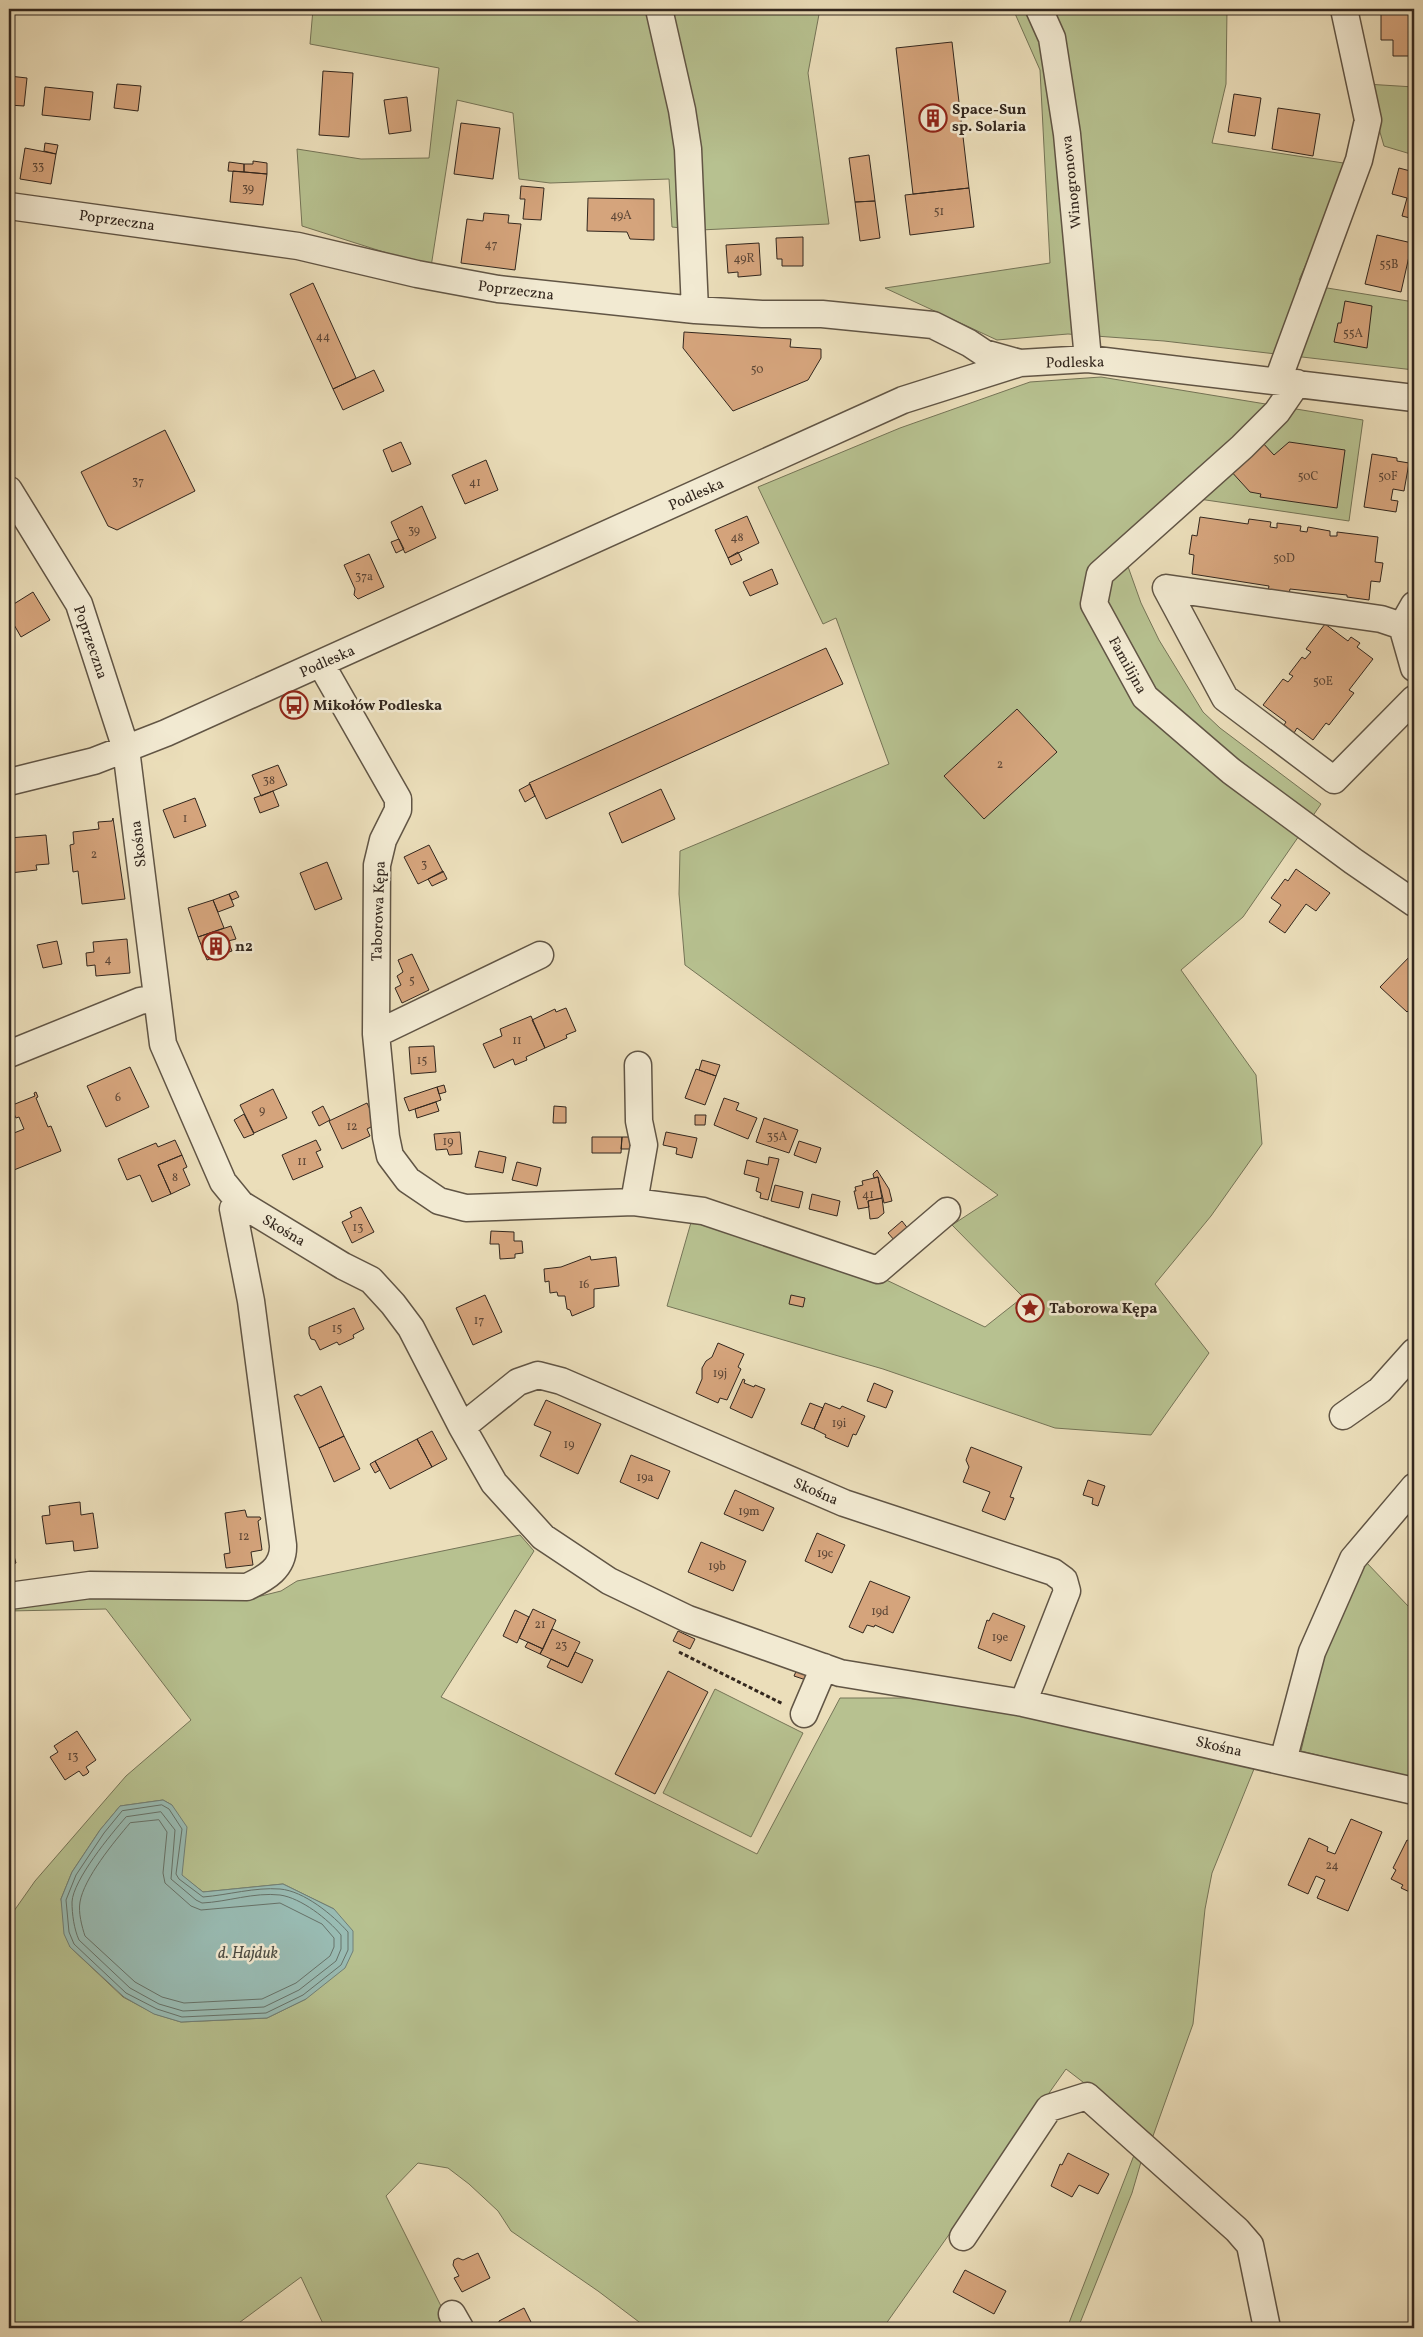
<svg xmlns="http://www.w3.org/2000/svg" width="1423" height="2337" viewBox="0 0 1423 2337" font-family="Vollkorn,serif">
  <rect width="100%" height="100%" fill="#ebdeba"/>
  <filter id="stains"><feTurbulence type="fractalNoise" baseFrequency=".004" numOctaves="4"/><feColorMatrix values="0 0 0 0 .2 0 0 0 0 .09 0 0 0 0 .02 0 0 0 .5 -.17"/></filter>
  <radialGradient id="worn" r=".72"><stop offset=".6" stop-color="#630" stop-opacity="0"/><stop offset="1" stop-color="#630" stop-opacity=".3"/></radialGradient>
  <path fill="#b7c190" stroke="#757457" fill-rule="evenodd" d="M313,9h507l-12,64 21,151 -129,6 -28,-3 -3,-48 -119,4 -31,-4 -6,-66 -56,-13 -26,167 -129,-41 -5,-77 64,10 68,-1 10,-90 -129,-24z
    M1013,9h214l-1,75 -14,59 138,21 -51,116 22,7 93,15v68l-250,-29 -96,-7 -71,6 -112,-52 165,-25 -10,-193z
    M1366,84l48,3v68l-30,-9z
    M1101,377l262,43 -14,101 -150,-22 -73,62 15,42 18,37 44,72 17,16 101,76 -78,113 -62,53 75,105 6,69 -51,72 -56,68 54,69 -58,82 -96,-7 -172,-59 -216,-63 25,-87 188,58 105,50 38,-30 -71,-72 46,-30 -313,-230 -6,-71 1,-43 209,-87 -53,-146 -13,6 -65,-137 142,-59 130,-46z
    M520,1535l14,16 -93,146 316,157 83,-156h68l165,23 105,25 76,23 -42,104 -7,36 -12,115 -40,112 -87,-67 -183,259h-236l-49,-37 -87,-60 -13,-20 -29,-27 -21,-16 -30,-5 -32,33 66,132h-127l-24,-51 -69,51h-223v-410l26,-37 91,-105 65,-56 -85,-111 -97,2v-3l94,-13 158,1 20,-5 16,-10zM163,1800l9,5 11,48 -2,22 22,17 80,-8 51,25 -28,90 -39,19 -86,4 -26,-8 -32,-17 -53,-50 -9,-48 11,-27 28,-42 20,-24z
    M1365,1561l44,46 5,-6v178l-113,-28 25,-108z
    M715,1689l88,44 -52,104 -88,-44z
    M1136,2150l11,10 -6,2 -9,31 -54,135h-11z"/>
  <path fill="#99bcb4" stroke="#708078" d="M163,1800l9,5 15,22 -5,48 21,17 80,-8 51,25 19,22v20l-8,17 -39,31 -39,19 -86,4 -27,-8 -30,-17 -54,-50 -6,-13 -3,-35 11,-27 28,-42 20,-24z"/>
  <g fill="none" stroke-linecap="round" stroke-linejoin="round">
    <path stroke="#667269" stroke-width="1" d="M162,1805l7,4 13,20 -6,45 3,5 24,18c25,-2 52,-10 77,-8 24,2 53,26 68,43v18l-7,15 -38,30 -37,18 -84,4 -25,-8 -31,-16 -52,-49 -5,-12 -3,-32 10,-25 28,-42 18,-22z
      M161,1812l14,18 -4,49 25,21 6,3c25,-1 52,-11 78,-8 21,3 48,24 61,40v14l-5,12 -37,29 -35,17 -81,4 -24,-7 -29,-16 -51,-48c-5,-11 -7,-26 -7,-38 1,-22 39,-68 54,-85z
      M159,1820l8,12 -4,41 2,10 26,23 10,4 79,-7 42,21 12,14v9l-4,9 -34,27 -34,16 -78,4 -22,-6 -27,-15 -50,-46c-3,-9 -7,-24 -5,-34 4,-24 34,-60 50,-79z"/>
  </g>
  <path fill="#d5a47c" stroke="#33271e" d="M1381,9h33v47h-21v-16h-12z
    M952,42l17,146 -56,6 -17,-146z
    M323,71l30,2 -4,64 -30,-2z
    M9,76l18,2 -3,28 -15,-1z
    M117,84l24,2 -3,25 -24,-3z
    M45,87l48,5 -3,28 -48,-5z
    M1234,94l27,4 -6,38 -27,-4z
    M407,97l4,34 -22,3 -5,-34z
    M1278,108l42,6 -7,42 -41,-7z
    M461,123l39,5 -7,51 -39,-5z
    M45,143l13,2 -2,9 -12,-3z
    M25,148l31,6 -5,30 -31,-5z
    M869,155l6,46 -20,1 -6,-44z
    M253,161l14,2v11l-23,-2v-8h9z
    M229,162l15,2v8l-16,-1z
    M1399,168l15,4v47l-12,-3 5,-18 -15,-4z
    M233,171l34,3 -4,31 -33,-3z
    M521,186l23,2 -3,32 -18,-1 2,-20h-5z
    M969,188l5,39 -64,8 -5,-40z
    M588,198l66,1v41l-24,-1 -3,-7 -40,-1z
    M875,201l5,37 -20,3 -5,-39z
    M484,213l25,2 -1,8 13,1 -6,46 -54,-7 6,-44 16,2z
    M1377,235l35,8 -11,49 -36,-8z
    M803,237v29h-21v-7h-5l-1,-21z
    M759,243l2,32 -23,2v-5l-10,1 -2,-28z
    M313,283l43,95 -23,11 -43,-95z
    M1345,301l27,5 -5,42 -33,-6 4,-19h3z
    M684,332l107,7 -1,8 31,2v9l-13,22 -75,31 -50,-63z
    M374,370l10,21 -41,19 -10,-21z
    M165,430l30,61 -78,39 -9,-4 -27,-54z
    M1261,441l13,14 15,-13 56,8 -8,58 -77,-11 1,-3 -11,-2 -21,-23z
    M401,442l10,22 -19,8 -9,-22z
    M1372,454l25,4v3l12,2 -5,28 -11,-2 -2,11 7,1 -2,11 -32,-5z
    M486,460l12,30 -33,14 -13,-29z
    M422,506l14,32 -31,15 -14,-31z
    M747,516l12,27 -31,15 -13,-28z
    M1200,517l48,7 1,-5 22,3 -1,5 7,1v-5l24,3 -1,5 7,1 1,-5 22,4v5h7v-4l41,5 -3,25 8,1 -3,19 -9,-1 -2,19 -22,-3v-2l-57,-6 -1,5 -21,-3 1,-5 -77,-12 2,-19 -5,-1 3,-19 5,1z
    M399,539l5,10 -8,4 -5,-11z
    M738,552l4,8 -11,5 -3,-7z
    M369,554l15,33 -26,12 -4,-4 1,-6 -11,-24z
    M772,569l6,15 -28,12 -7,-14z
    M33,592l17,28 -29,17 -12,-21v-9z
    M1325,624l23,17 3,-4 9,6 -3,4 16,12 -24,31 5,3 -25,32 -3,-2 -13,17 -16,-12 -3,5 -10,-8 2,-3 -23,-17 20,-26 5,3 5,-6 -4,-2 13,-17 3,2 6,-7 -5,-3z
    M826,648l17,36 -297,135 -17,-36z
    M1017,709l40,43 -73,67 -40,-43z
    M278,765l9,20 -26,11 -9,-21z
    M530,784l5,12 -10,6 -6,-12z
    M661,789l14,30 -53,24 -13,-30z
    M273,791l6,15 -19,7 -6,-15z
    M195,798l11,28 -32,12 -11,-28z
    M113,818l12,81 -43,5 -4,-33 -5,1 -3,-27 4,-1 -1,-12 26,-3 -1,-7 14,-1z
    M46,835l3,29 -13,1 1,5 -27,3 -1,-35z
    M429,845l14,27 -25,12 -14,-27z
    M327,862l15,37 -27,11 -15,-37z
    M1296,869l34,24 -14,18 -10,-7 -21,29 -16,-11 12,-17 -10,-7 14,-19 3,2z
    M443,871l4,8 -15,7 -4,-7z
    M236,891l3,6 -7,3 -3,-6z
    M229,894l5,12 -16,6 -5,-12z
    M213,900l11,28 -26,9 -10,-29z
    M231,926l5,13 -8,2 4,10 -25,9 -9,-23z
    M127,939l3,34 -34,3 -1,-11 -8,1 -1,-13 8,-1 -1,-10z
    M57,941l5,23 -19,4 -6,-23z
    M1414,952v53l-7,7 -27,-25z
    M412,954l17,36 -27,13 -7,-15 6,-3 -4,-9 6,-4 -5,-12z
    M566,1008l10,23 -10,4 1,3 -22,10 -13,-28 23,-11 1,3z
    M531,1016l14,32 -19,9 1,3 -12,5 -2,-6 -19,9 -11,-24 19,-8 -2,-7z
    M434,1046l2,26 -25,2 -2,-27z
    M702,1060l18,5 -4,11 -17,-6z
    M130,1067l19,40 -43,20 -19,-41z
    M696,1069l20,7 -11,29 -20,-7z
    M444,1085l2,7 -7,2 -2,-7z
    M437,1087l4,13 -32,11 -5,-13z
    M273,1089l14,29 -33,15 -14,-28z
    M36,1092l2,5 -2,1 12,29 3,-1 10,25 -52,21v-37l15,-6 -5,-12 -3,1 -6,-12 25,-10 -1,-3z
    M724,1098l15,5 -3,7 21,8 -9,21 -34,-14z
    M436,1102l3,9 -22,7 -2,-9z
    M367,1103l10,21 -10,5 3,7 -28,13 -13,-28z
    M323,1106l7,14 -11,6 -7,-14z
    M554,1106l12,1v16h-13z
    M244,1114l10,20 -10,4 -10,-18z
    M695,1115h11l-1,10h-10z
    M764,1118l34,12 -9,23 -33,-11z
    M460,1132l2,22 -13,1 -2,-6 -11,1 -2,-16z
    M666,1132l31,6 -5,20 -16,-4 1,-6 -14,-3z
    M592,1137h30l-1,16h-29z
    M622,1137h8v12h-9z
    M175,1140l7,15 -24,10 13,29 -19,8 -12,-27 -13,5 -9,-21 38,-16 2,4z
    M316,1140l5,10 -5,2 7,15 -30,13 -11,-25z
    M799,1141l22,7 -5,15 -22,-8z
    M479,1151l27,6 -3,16 -28,-6z
    M182,1155l5,12 -4,2 7,16 -19,9 -13,-29z
    M769,1157l10,2 -11,41 -8,-2 1,-5 -5,-2 3,-13 -15,-4 3,-14 21,5z
    M517,1162l24,6 -4,18 -25,-6z
    M877,1170l12,19 3,12 -8,2 -6,-26 -4,1 -1,-4z
    M878,1177l4,21 -14,3 1,6 -11,2 -4,-18h2l-1,-4 8,-2 -1,-4z
    M775,1185l28,7 -4,16 -28,-7z
    M812,1194l28,7 -3,15 -28,-7z
    M882,1198l2,15 -6,5 -8,1 -2,-18z
    M361,1207l13,25 -22,11 -10,-21 10,-5 -2,-5z
    M902,1221l7,9 -14,11 -7,-8z
    M491,1231l23,1v9h8l1,12 -8,1v4l-15,1 -1,-15h-9z
    M590,1256l1,4 25,-3 3,29 -25,3v18l-22,9 -2,-6 -3,-1 -2,-13h-7l-1,-4 -7,1 -1,-12 -4,1 -1,-13 17,-2z
    M485,1295l17,37 -29,13 -17,-37z
    M791,1295l14,3 -2,9 -14,-3z
    M354,1308l10,21 -11,6 1,3 -15,7 -2,-3 -17,8 -5,-10 -4,-1 -2,-5v-7z
    M718,1343l26,11 -6,13 3,2 -14,31 -7,-2 -2,5 -22,-10 6,-14v-11l4,-7 6,-4z
    M743,1379l2,1 -1,3 10,4 1,-2 10,4 -13,29 -22,-10z
    M874,1383l19,8 -7,17 -19,-7z
    M321,1386l23,50 -25,12 -25,-52 4,-2 3,2z
    M546,1400l55,24 -23,50 -38,-18 11,-24 -17,-7z
    M810,1403l13,5 -9,21 -13,-5z
    M825,1403l15,6 2,-3 23,10 -9,19 -3,-1 -5,13 -23,-10 1,-2 -12,-6z
    M432,1431l15,28 -15,8 -15,-28z
    M344,1436l16,33 -26,13 -15,-34z
    M417,1439l15,28 -42,22 -15,-28z
    M971,1447l51,20 -12,30 4,1 -9,22 -23,-9 8,-19 -27,-10 6,-15 -3,-7z
    M631,1455l39,16 -12,28 -38,-17z
    M375,1461l5,9 -5,3 -5,-9z
    M1088,1480l17,6 -7,20 -6,-2 1,-6 -10,-3z
    M735,1490l39,18 -11,23 -39,-17z
    M80,1502l1,13 12,-2 5,35 -24,3 -1,-10 -27,3 -4,-28 8,-1 -1,-9z
    M245,1510l2,7h13l1,2 -3,2 4,29 -11,2 2,13 -27,3 -2,-14 6,-1 -5,-40z
    M817,1533l28,12 -13,28 -27,-12z
    M9,1539l7,24 -7,2z
    M701,1542l45,19 -13,30 -45,-19z
    M870,1581l40,16 -17,36 -18,-8 -1,2 -7,-2 -4,8 -14,-6z
    M533,1609l23,11 -13,29 -24,-11z
    M515,1610l14,7 -12,26 -14,-7z
    M993,1613l32,13 -14,35 -33,-13 9,-28 2,1z
    M552,1629l28,13 -12,25 -28,-13z
    M678,1631l17,8 -5,10 -17,-8z
    M528,1642l15,7 -3,5 -15,-7z
    M575,1652l18,8 -11,23 -35,-16 4,-8 17,8z
    M798,1667l11,3 -3,10 -12,-4z
    M668,1671l40,21 -53,102 -40,-20z
    M77,1731l19,29 -10,7 3,5 -2,2 -4,2 -4,-5 -14,9 -15,-23 8,-5 -4,-6z
    M1351,1819l31,13 -34,79 -31,-13 8,-18 -9,-4 -8,18 -20,-9 21,-47 19,9 -1,4 8,3z
    M1407,1840l7,3v51l-13,-6 2,-3 -12,-6 5,-9 -3,-2z
    M1068,2153l41,21 -11,20 -19,-9 -7,12 -21,-11 9,-22 2,1z
    M478,2253l12,25 -28,14 -8,-14 5,-2 -6,-11 1,-5 4,-2 5,2z
    M965,2270l41,21 -12,23 -41,-22z
    M524,2308l10,20h-35v-7z"/>
  <g fill="none" stroke-linecap="round" stroke-linejoin="round">
    <g stroke="#615545" stroke-width="29">
      <path id="minor" d="M659,9l23,101 6,39 7,161
        M1039,9l13,29 15,96 21,225
        M9,206l289,40 119,28 81,15 197,21 67,4h60l111,11 36,18 15,10 36,10
        M1278,380l81,-220 9,-40 -24,-111
        M1297,383l-20,29 -35,35 -142,127 -6,30 51,93 86,74 122,90 61,42
        M9,490l70,114 47,145 37,295 60,138 18,22 102,62 28,14 22,24 18,24 51,99 32,56 49,54 66,44 79,38 152,54 183,30 391,88
        M1402,626l12,-21
        M321,664l77,135v11l-15,30 -6,25 -1,169 10,103 4,19 18,24 31,21 27,7 168,-6 69,9 175,59 69,-59
        M1414,668l-12,-42 -21,-7 -215,-31 59,110 109,82 80,-81
        M9,782l85,-21 72,-28 737,-333 117,-37 68,-4 326,39
        M376,1034l164,-79
        M9,1054l131,-53 16,-3
        M634,1202l10,-57 -5,-24 -1,-56
        M1343,1416l37,-26 34,-38
        M462,1427l56,-45 20,-7 23,6 283,122 209,69 11,8 3,11 -44,112
        M9,1596l81,-11 157,2c19,-9 37,-19 36,-42l-32,-244 -18,-92 8,-5
        M804,1714l20,-47
        M1283,1761l29,-109 41,-93 61,-72
        M963,2237l86,-129 38,-12 150,134 13,15 17,83
        M452,2314l8,14"/>
    </g>
    <path stroke="#33271e" stroke-width="3" stroke-dasharray="4 2.5" stroke-linecap="butt" d="M679,1652l104,52"/>
    <use href="#minor" stroke="#f2ead2" stroke-width="26"/>
  </g>
  <defs>
    <g id="building-ring" transform="scale(1.4375)"><circle r="9.5" fill="#f2ead2" stroke="#8f2418" stroke-width="1.5"/><path d="M-4-6H4V6H1V3H-1V6H-4ZM-2.5-4.3h1.7v1.8h-1.7ZM.8-4.3h1.7v1.8H.8ZM-2.5-1h1.7V.8h-1.7ZM.8-1h1.7V.8H.8Z" fill="#8f2418"/></g>
    <g id="bus-ring" transform="scale(1.4375)"><circle r="9.5" fill="#f2ead2" stroke="#8f2418" stroke-width="1.5"/><path d="M-5-6H5V4H4V6H2V4H-2V6H-4V4H-5ZM-3.5-4V0h7V-4ZM-3.5 1.2v1.5H-2V1.2ZM2 1.2v1.5H3.5V1.2Z" fill="#8f2418"/></g>
    <g id="sight-ring" transform="scale(1.4375)"><circle r="9.5" fill="#f2ead2" stroke="#8f2418" stroke-width="1.5"/><path d="M0-6L1.8-2.2L6-1.7L2.9 1.2L3.7 5.4L0 3.3L-3.7 5.4L-2.9 1.2L-6-1.7L-1.8-2.2Z" fill="#8f2418"/></g>
  </defs>
  <g fill-rule="evenodd">
    <use href="#building-ring" x="933" y="118"/>
    <use href="#bus-ring" x="294" y="705"/>
    <use href="#building-ring" x="216" y="946"/>
    <use href="#sight-ring" x="1030" y="1308"/>
  </g>
  <g text-anchor="middle" stroke-width="5" stroke-linejoin="round" paint-order="stroke">
    <g font-size="12" fill="#5c4636">
      <text x="38" y="170">33</text>
      <text x="248" y="192">39</text>
      <text x="939" y="215">51</text>
      <text x="621" y="219">49A</text>
      <text x="491" y="248">47</text>
      <text x="744" y="262">49R</text>
      <text x="1389" y="268">55B</text>
      <text x="1353" y="337">55A</text>
      <text x="323" y="340">44</text>
      <text x="757" y="373">50</text>
      <text x="1308" y="480">50C</text>
      <text x="1388" y="480">50F</text>
      <text x="138" y="485">37</text>
      <text x="475" y="486">41</text>
      <text x="414" y="534">39</text>
      <text x="737" y="541">48</text>
      <text x="1284" y="562">50D</text>
      <text x="364" y="580">37a</text>
      <text x="1323" y="685">50E</text>
      <text x="1000" y="768">2</text>
      <text x="269" y="784">38</text>
      <text x="185" y="822">1</text>
      <text x="94" y="858">2</text>
      <text x="424" y="868">3</text>
      <text x="108" y="963">4</text>
      <text x="412" y="984">5</text>
      <text x="517" y="1044">11</text>
      <text x="422" y="1064">15</text>
      <text x="118" y="1101">6</text>
      <text x="262" y="1114">9</text>
      <text x="352" y="1130">12</text>
      <text x="777" y="1140">35A</text>
      <text x="448" y="1145">19</text>
      <text x="302" y="1165">11</text>
      <text x="175" y="1181">8</text>
      <text x="868" y="1198">41</text>
      <text x="358" y="1231">13</text>
      <text x="584" y="1288">16</text>
      <text x="479" y="1324">17</text>
      <text x="337" y="1332">15</text>
      <text x="720" y="1377">19j</text>
      <text x="839" y="1427">19i</text>
      <text x="569" y="1448">19</text>
      <text x="645" y="1481">19a</text>
      <text x="749" y="1515">19m</text>
      <text x="244" y="1540">12</text>
      <text x="825" y="1557">19c</text>
      <text x="717" y="1570">19b</text>
      <text x="880" y="1615">19d</text>
      <text x="540" y="1628">21</text>
      <text x="1000" y="1641">19e</text>
      <text x="561" y="1649">23</text>
      <text x="73" y="1760">13</text>
      <text x="1332" y="1869">24</text>
    </g>
    <g font-size="15" font-weight="bold" fill="#33271e" stroke="#f2ead2" text-anchor="start">
      <text x="952" y="114">Space-Sun<tspan x="952" dy="17">sp. Solaria</tspan></text>
      <text x="313" y="710">Mikołów Podleska</text>
      <text x="235" y="951">n2</text>
      <text x="1049" y="1313">Taborowa Kępa</text>
    </g>
    <g font-size="15" fill="#33271e" stroke="#f2ead2">
      <text transform="translate(1071 182) rotate(-96)" y="5">Winogronowa</text>
      <text transform="translate(117 220) rotate(8)" y="5">Poprzeczna</text>
      <text transform="translate(516 290) rotate(7)" y="5">Poprzeczna</text>
      <text transform="translate(1075 362) rotate(-1)" y="5">Podleska</text>
      <text transform="translate(696 494) rotate(-24)" y="5">Podleska</text>
      <text transform="translate(91 642) rotate(71)" y="5">Poprzeczna</text>
      <text transform="translate(327 661) rotate(-24)" y="5">Podleska</text>
      <text transform="translate(1128 665) rotate(61)" y="5">Familijna</text>
      <text transform="translate(138 844) rotate(-97)" y="5">Skośna</text>
      <text transform="translate(378 911) rotate(-88)" y="5">Taborowa Kępa</text>
      <text transform="translate(284 1230) rotate(31)" y="5">Skośna</text>
      <text transform="translate(816 1491) rotate(23)" y="5">Skośna</text>
      <text transform="translate(1219 1746) rotate(13)" y="5">Skośna</text>
    </g>
    <g font-size="16" font-style="italic" fill="#4c4c44" stroke="#f2ead2">
      <text x="248" y="1958">d. Hajduk</text>
    </g>
  </g>
  <rect width="1423" height="2337" fill="none" stroke="#ebdeba" stroke-width="30"/>
  <rect x="10" y="10" width="1403" height="2317" fill="none" stroke="#33271e" stroke-width="2.5"/>
  <rect x="15" y="15" width="1393" height="2307" fill="none" stroke="#33271e"/>
  <rect width="100%" height="100%" filter="url(#stains)"/>
  <rect width="100%" height="100%" fill="url(#worn)"/>
</svg>
